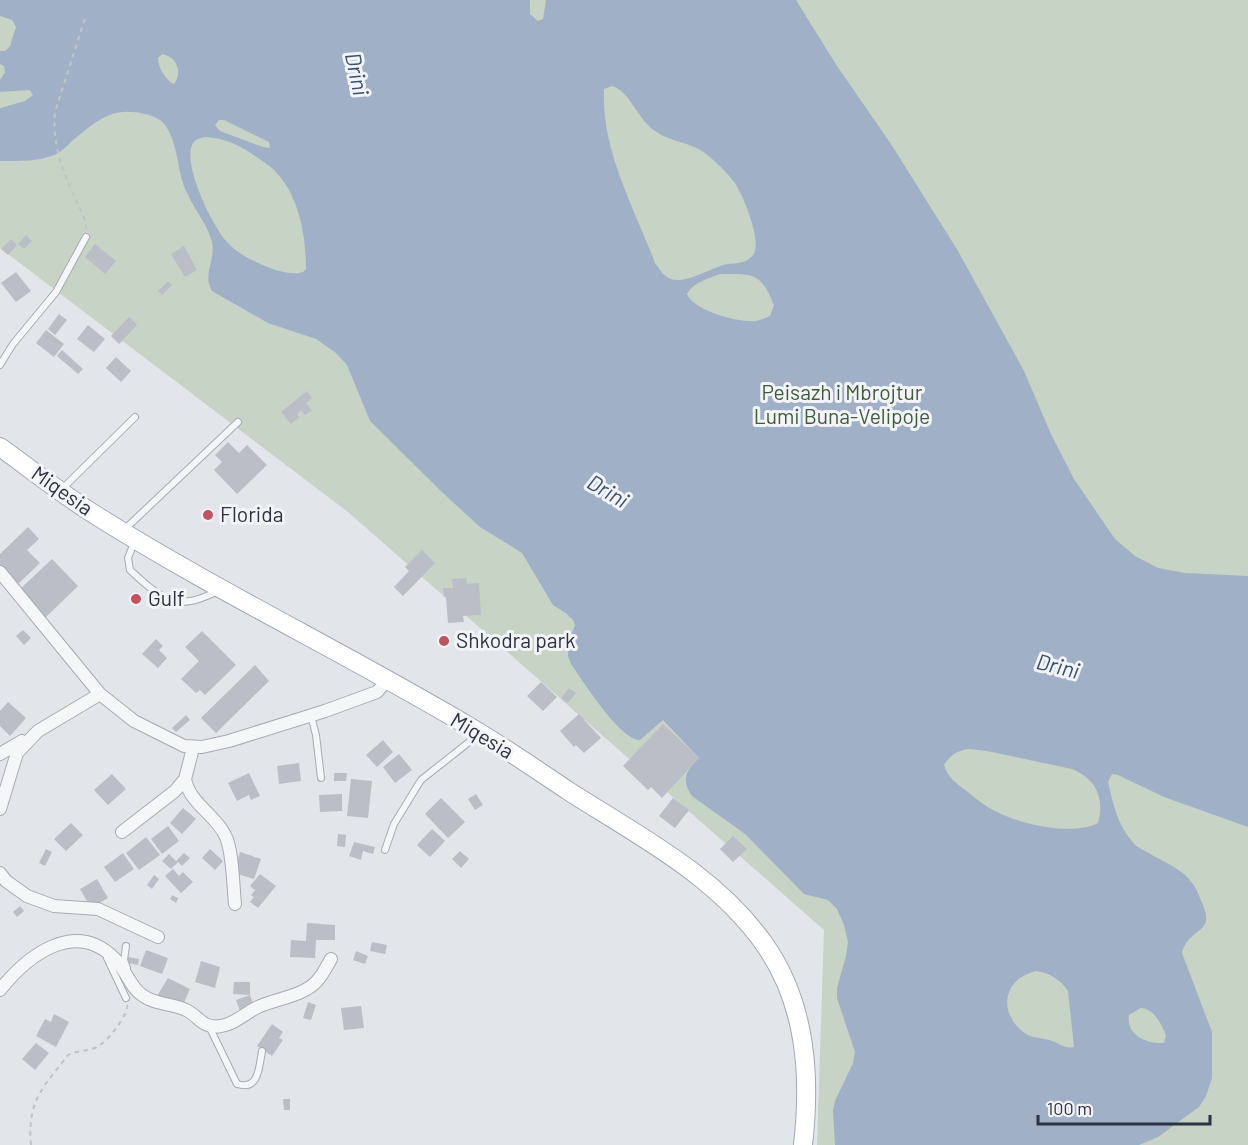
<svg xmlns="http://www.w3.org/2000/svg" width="1248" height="1145" viewBox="0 0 1248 1145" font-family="Barlow,sans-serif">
  <rect width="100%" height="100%" fill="#e2e5ea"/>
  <path fill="#c7d3c4" d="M0,0h1248v1145h-431l7,-215 -476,-418 -348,-264z"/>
  <path fill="#a0b1c7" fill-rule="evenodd" d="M0,0h530v14l8,7 5,-2 3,-19h250l41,66 54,78 67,107 66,120 27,63 23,45 41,60 20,17 23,12 27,5 63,3v251l-84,-30 -46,-22 -6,-1 -4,8c5,21 9,42 24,59 3,5 9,8 15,11 23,14 44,19 53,46 3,7 7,15 6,23 -3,12 -20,13 -24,32l30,79v46l-6,18 -7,11 -41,30 -19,8h-304l-2,-34 2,-10 18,-38 2,-11 -18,-54v-10l9,-32 2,-14 -4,-17 -7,-16 -9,-9 -24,-6 -59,-60 -53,-38c-12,-17 -5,-26 7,-38l-36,-38 -23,20c-21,-1 -56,-58 -69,-76l-3,-8v-12l7,-19 -2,-5 -6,-6 -14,-9 -31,-52 -42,-26 -37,-34 -73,-72 -23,-56 -11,-12 -20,-14 -48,-16 -56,-32c-10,-17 4,-31 0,-49 -4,-17 -18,-33 -25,-49 -10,-20 -8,-45 -20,-65 -4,-8 -13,-12 -22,-14 -34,-8 -48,7 -73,27 -5,5 -11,11 -18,14 -17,7 -36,6 -54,6v-53l25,-7 8,-6 -3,-5 -30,2v-12l5,-8 -1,-6 -4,-2v-13h5l5,-5 6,-19 -4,-7 -12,-4zM162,54c15,3 21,18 12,30 -8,-3 -16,-17 -16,-26zM612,86c17,4 26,34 43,45 15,11 35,11 50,22 10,8 22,19 29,29 9,12 29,61 19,73 -1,2 -6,5 -7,6 -7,3 -15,2 -23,4 -13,4 -38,19 -52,14 -7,-2 -12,-11 -16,-16 -21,-56 -54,-113 -51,-174zM219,120h5l45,22 1,6 -7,-1 -43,-16 -5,-6zM205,137c19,1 35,8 50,19 7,5 14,9 19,14 25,25 32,65 32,99l-3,3c-9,3 -19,0 -28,-2 -16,-6 -37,-15 -48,-28 -14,-15 -46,-79 -34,-99 3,-4 7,-5 12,-6zM720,274c34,0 40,-2 54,31l-4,11c-5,2 -9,4 -14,5 -17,2 -62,-10 -69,-27 6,-12 21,-15 33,-20zM969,749l18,2 85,18c24,10 33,29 26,54 -25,13 -74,2 -99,-10 -11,-5 -22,-13 -31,-21 -11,-8 -20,-14 -24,-27 6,-10 14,-15 25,-16zM1036,971c13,2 24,8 32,20l6,56c-9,2 -13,-3 -22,-6 -10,-4 -21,-2 -30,-10 -25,-21 -17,-53 14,-60zM1141,1008c14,1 20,16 25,27l-2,8c-18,1 -38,-8 -35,-28z"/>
  <path fill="#babec6" d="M26,235l6,6 -8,8 -6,-5z
    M11,239l6,6 -9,10 -7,-6z
    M95,244l21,17 -11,13 -20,-17z
    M184,246l13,24 -12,7 -14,-23z
    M16,272l15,19 -15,11 -15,-19z
    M168,281l4,4 -10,10 -4,-4z
    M59,314l8,6 -12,15 -7,-6z
    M129,317l8,8 -18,19 -8,-8z
    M88,325l17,14 -11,13 -17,-13z
    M46,330l18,14 -10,13 -18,-14z
    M62,350l21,19 -5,5 -21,-18z
    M116,357l15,14 -10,11 -15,-14z
    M307,391l5,7 -6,5 6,7 -7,5 -4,-5 -4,4 2,3 -8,7 -10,-12z
    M228,442l11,11 8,-8 20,20 -30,29 -23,-24 8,-8 -7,-7z
    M28,527l11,12 -12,11 13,13 -24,23 -16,-16v-16z
    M422,550l13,13 -32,33 -9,-9 15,-16 -4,-4z
    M52,559l26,27 -33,32 -27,-27z
    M466,578l1,6 12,-1 2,32 -18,1 1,6 -16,1 -2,-26h-2l-1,-9h10l-1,-9z
    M23,630l8,8 -7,7 -8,-9z
    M202,631l34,34 -31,30 -5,-5 -4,3 -15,-14 18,-18 -14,-14z
    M156,639l7,7 -4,4 8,8 -9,10 -16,-14z
    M255,665l14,16 -53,52 -15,-15z
    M541,682l16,15 -14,14 -16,-15z
    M569,688l7,5 -8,10 -7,-5z
    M8,702l18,16 -16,18 -10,-10v-15z
    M579,714l22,24 -17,15 -8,-8 -2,2 -14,-16z
    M186,715l4,5 -14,12 -4,-4z
    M663,724l36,34 -37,40 -11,-11 -3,3 -25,-24z
    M383,740l10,12 -16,15 -11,-12z
    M399,754l13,16 -17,13 -12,-16z
    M299,763l2,18 -22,3 -2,-18z
    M249,773l11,23 -9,4 -2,-5 -12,6 -9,-18z
    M334,773h13l-1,8h-12z
    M112,774l14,15 -18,16 -14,-15z
    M351,779l21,2 -4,37 -21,-2z
    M342,794v17l-22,1 -1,-17z
    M476,794l7,11 -8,5 -7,-11z
    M441,798l24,24 -17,16 -23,-24z
    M673,798l16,12 -14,18 -16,-12z
    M183,808l13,11 -14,15 -12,-11z
    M71,823l12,12 -17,16 -12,-12z
    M168,826l11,15 -17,13 -11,-15z
    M432,829l13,12 -15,16 -13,-12z
    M338,834l8,1 -1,12 -8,-1z
    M733,836l14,13 -14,13 -13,-13z
    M146,837l14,18 -21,15 -13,-17z
    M354,842l21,5 -2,7 -10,-3 -2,9 -12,-4z
    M46,849l6,3 -7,14 -6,-3z
    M210,849l13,12 -8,9 -13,-12z
    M460,851l9,8 -8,9 -9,-9z
    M240,852l21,7 -7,20 -20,-6z
    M123,853l11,16 -19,13 -11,-15z
    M184,853l6,5 -8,8 -4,-4 -7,7 -9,-8 7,-7 7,7z
    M173,869l6,7 4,-4 10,10 -12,11 -16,-17z
    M260,874l16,12 -18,22 -8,-6 4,-5 -3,-2 4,-5 -5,-4z
    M154,875l5,4 -7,10 -5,-4z
    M97,879l11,19 -17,10 -11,-19z
    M172,895l6,3 -2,5 -6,-4z
    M20,906l4,5 -7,6 -4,-5z
    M307,923l28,2v15h-19l-1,18 -25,-1 1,-17 15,1z
    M372,942l15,3 -2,9 -15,-3z
    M146,950l22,8 -6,16 -22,-8z
    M356,951l12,5 -3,8 -12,-4z
    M124,956l15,3 -1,6 -15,-3z
    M201,961l19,6 -5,21 -20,-6z
    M168,978l22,11 -8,18 -25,-11z
    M234,982h16v13l-17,-1z
    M250,995l4,11 -14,5 -4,-11z
    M308,1002l8,3 -5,15 -8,-2z
    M361,1006l3,22 -20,2 -3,-22z
    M54,1014l15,8 -13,25 -20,-11 9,-17 6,3z
    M272,1024l11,8 -4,6 4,2 -11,16 -15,-10z
    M36,1043l13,10 -14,17 -13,-11z
    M283,1099h7v11h-6z"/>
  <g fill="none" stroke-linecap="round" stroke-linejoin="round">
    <g stroke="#a7acb4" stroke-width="8">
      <path id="lane" d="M0,365l13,-21 43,-52 30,-55
        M61,490l74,-73
        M125,529l113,-107
        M135,540l-7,18 2,12c16,15 37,36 60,31 9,-1 18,-6 27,-9
        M311,716l5,19 5,43
        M385,850l9,-26 27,-44 57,-45
        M126,946l-2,14 3,8
        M107,958l19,40
        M209,1026l28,58c22,7 22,-17 25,-33"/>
    </g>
    <g stroke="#a7acb4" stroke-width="14">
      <path id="street" d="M0,572l100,122 34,27 50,25 18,1 27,-6 96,-30 52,-19 10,-12
        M0,754l22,-13
        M185,779c5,25 30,35 40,56 8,15 8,51 10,69
        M0,809l17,-56 21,-22 62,-37
        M122,832l53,-41 10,-12 8,-31
        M0,873l6,8 21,15 27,10 44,3 60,28
        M0,990c27,-34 75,-72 115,-31 11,11 15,28 27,36 13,10 30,8 44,15 13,6 16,19 35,16 14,-2 24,-13 37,-19 17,-8 45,-11 58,-25 6,-6 11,-16 15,-23"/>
    </g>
    <g stroke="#a2a9b5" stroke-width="20">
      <path id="primary" d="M0,447c32,23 63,48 97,69 124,78 257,141 383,217 31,19 60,39 90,59 69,44 147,84 195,153 41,59 46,130 38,200"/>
    </g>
    <path stroke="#c0c3c8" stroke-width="2" stroke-dasharray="4.5 4.5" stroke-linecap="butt" d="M86,229v-7c-16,-37 -35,-68 -31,-110l31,-97
      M31,1145c-4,-45 12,-57 37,-90 9,-5 19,-3 29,-8 9,-4 32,-32 30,-42"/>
    <use href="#lane" stroke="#f5f6f8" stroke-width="6"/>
    <use href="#street" stroke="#f5f6f8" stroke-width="12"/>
    <use href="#primary" stroke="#fff" stroke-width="18"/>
  </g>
  <g fill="#c6505d" stroke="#f2f4f7" stroke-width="2">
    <circle cx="208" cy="515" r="6"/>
    <circle cx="136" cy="599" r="6"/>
    <circle cx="444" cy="641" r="6"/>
  </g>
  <g text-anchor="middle" stroke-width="6" stroke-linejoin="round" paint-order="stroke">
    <g font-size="21" fill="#3f5b3a" stroke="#f2f4f7">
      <text x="842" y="400">Peisazh i Mbrojtur<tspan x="842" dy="24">Lumi Buna-Velipoje</tspan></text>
    </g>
    <g font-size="21" fill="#2b3241" stroke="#f2f4f7">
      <text transform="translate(62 491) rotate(35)" y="7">Miqesia</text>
      <text transform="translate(482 736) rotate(31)" y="7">Miqesia</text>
    </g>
    <g font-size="21" fill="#2b3241" stroke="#f2f4f7" text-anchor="start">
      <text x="220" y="522">Florida</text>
      <text x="148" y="606">Gulf</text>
      <text x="456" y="648">Shkodra park</text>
    </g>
    <g font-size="22" font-style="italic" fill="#385072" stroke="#f2f4f7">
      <text transform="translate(357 74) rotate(78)" y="8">Drini</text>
      <text transform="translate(608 491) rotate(31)" y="8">Drini</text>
      <text transform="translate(1058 666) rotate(14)" y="8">Drini</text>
    </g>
  </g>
  <path d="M1038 1115v9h172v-9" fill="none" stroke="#2b3241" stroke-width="3"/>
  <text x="1047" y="1115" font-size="18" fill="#2b3241" stroke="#f2f4f7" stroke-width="4.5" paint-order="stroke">100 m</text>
</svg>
